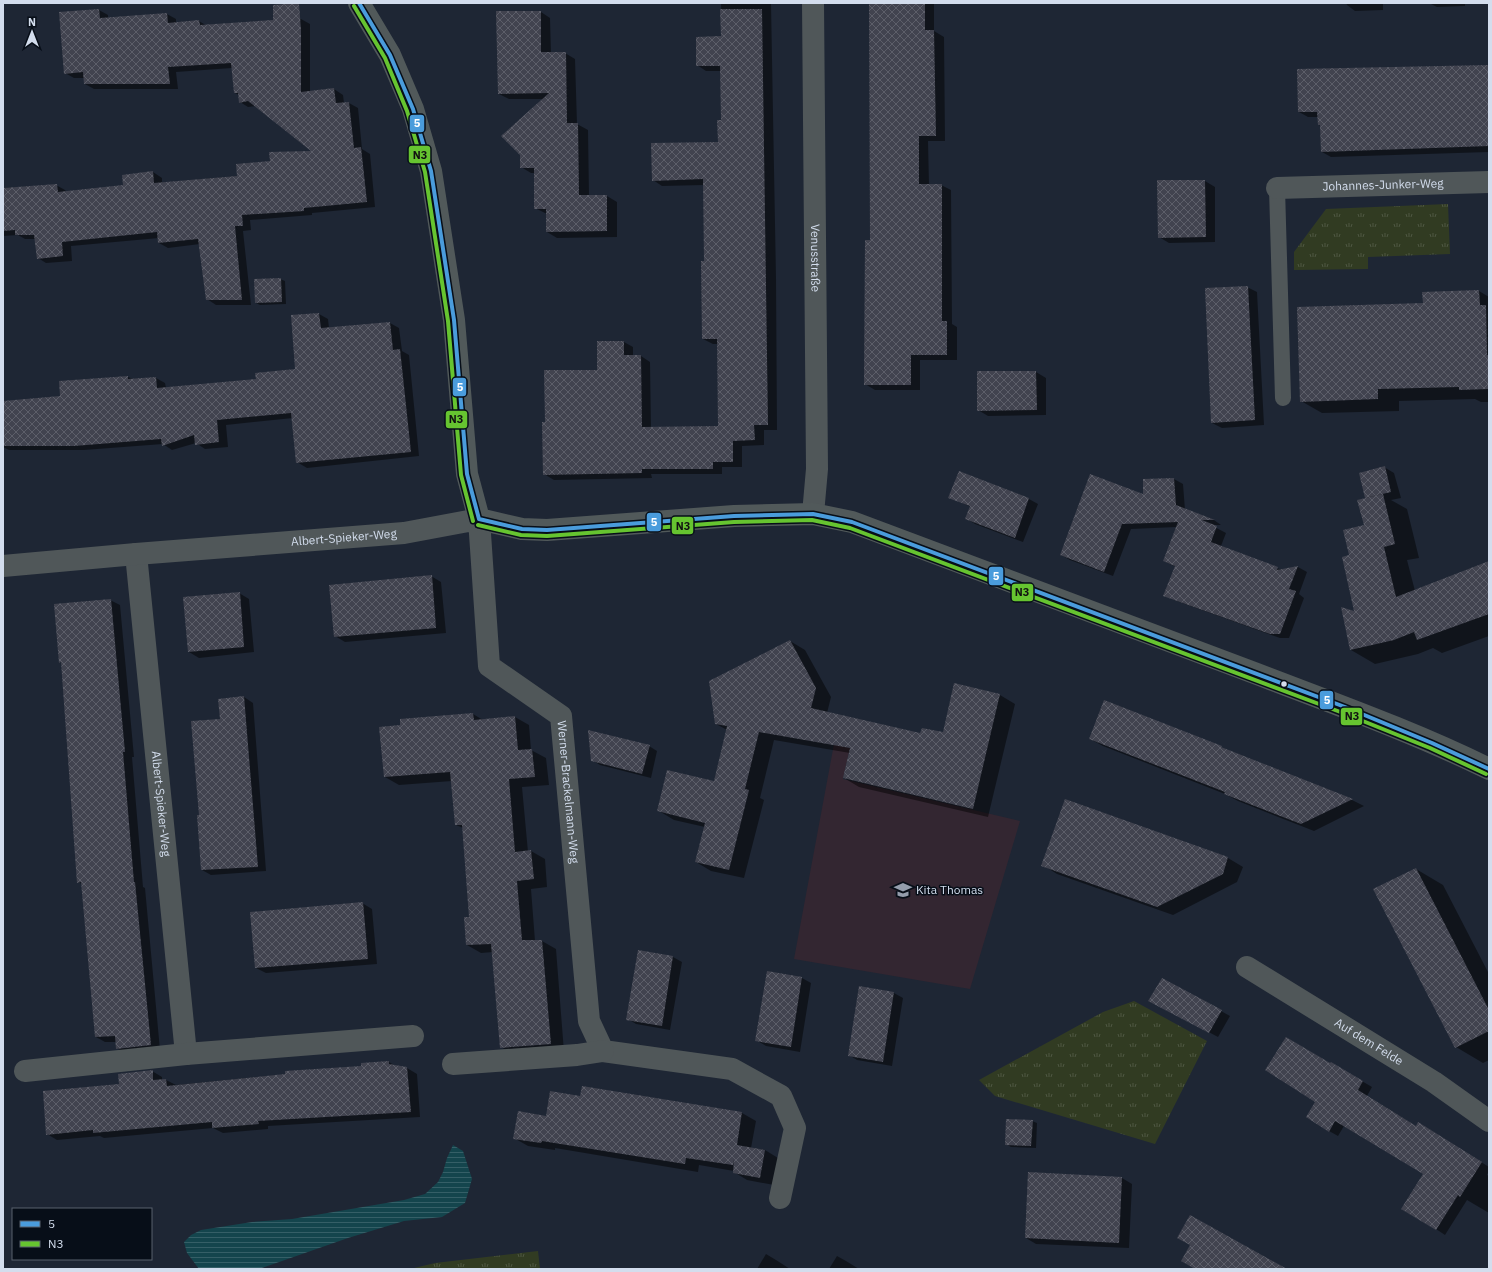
<svg xmlns="http://www.w3.org/2000/svg" width="1492" height="1272" viewBox="0 0 1492 1272" font-family="'IBM Plex Sans',sans-serif">
  <defs>
    <pattern id="grass-tufts" width="24" height="20" patternUnits="userSpaceOnUse"><rect width="24" height="20" fill="#313b22"/><path d="M3 7l-1-3M5 7V3M7 7l1-3M15 17l-1-3M17 17v-4M19 17l1-3" fill="none" stroke="#4e5742"/></pattern>
    <pattern id="water-rules" width="6" height="5" patternUnits="userSpaceOnUse"><rect width="6" height="5" fill="#14454d"/><path d="M0 2.5h6" fill="none" stroke="#355f67"/></pattern>
    <pattern id="building-cross-hatch" width="8" height="8" patternUnits="userSpaceOnUse"><rect width="8" height="8" fill="#41434f"/><path d="M0 0l8 8M0 8l8-8" fill="none" stroke="#5c5e69"/></pattern>
  </defs>
  <rect width="100%" height="100%" fill="#1e2634"/>
  <path fill="#332631" d="M834,744l16,4 -7,31 177,42 -50,168 -176,-30z"/>
  <path fill="url(#grass-tufts)" d="M1448,204l2,50 -82,3v12l-74,1v-18l32,-43z
    M1134,1001l73,40 -52,103 -160,-48 -16,-16 124,-68z
    M538,1251l2,18h-130l25,-6z"/>
  <path fill="url(#water-rules)" d="M453,1145l10,6 9,28 -7,24 -23,14 -38,4 -56,17 -89,31h-60l-12,-16 -3,-11 7,-7 10,-5 51,-8 40,-3 112,-19 21,-6 13,-12 5,-10 4,-14z"/>
  <path fill="#0007" d="M721,3h50l5,275 1,152h-13v15l-22,1v21h-20v7h-71l1,4 -98,2 -10,-6 2,-51 52,-52 26,-29 9,5v9h8l9,6 1,66 68,-1 -1,-83h-5l-10,-5 2,-77 -1,-77 -42,1 -9,-6 66,-37 3,-22 -1,-50h-15l-9,-6 25,-28z
    M870,3h64v28l10,6 1,104h-17l1,44h12l10,5 1,134 5,3v33h-37v30h-45l-10,-6 6,-143z
    M1346,3h37v7l-28,1 -8,-6z
    M1429,3h36v3l-28,1z
    M99,10l9,5v4l59,-5 9,5v4l23,-2 8,5 94,-7 9,5v68l24,-3 9,6 1,8h5l9,5 4,41 8,5 5,53 -63,6v2l-62,5 1,10 -8,1 8,74h-35l-9,-6 -7,-55 -32,4 -9,-5v-5l-88,8 1,15 -26,2 -8,-5 -2,-19h-11l-7,-4 -15,1v-48l53,-3 9,5 1,2 58,-6 29,-14 9,6v5l76,-7 33,-14 42,-10 -57,-46 -8,1 -8,-5 -1,-7 -4,-2 -3,-25 -56,4 2,17h-84l-9,-5 -1,-6h-10l-9,-5z
    M541,12l9,6 1,35h14l10,6 2,65 11,6 1,66h18l10,6v35l-60,1 -10,-6v-18l-12,-6v-35h-4l-10,-6 23,-68h-35l-10,-5z
    M1489,66v86l-158,5 -9,-5 -1,-26 -2,-1v-8h-11l-9,-5z
    M1205,181l10,6v55l-46,1 -10,-6z
    M280,279l5,2 1,23 -26,1 -4,-2z
    M1247,287l10,5 7,133 -42,3 -10,-5z
    M1479,291l10,6v105h-8l-6,-3 -76,2v10l-77,2 -21,-12 123,-97z
    M319,314l9,5 1,9 61,-5 9,5 3,23 7,4 10,101 -112,12 -10,-6 -4,-44 -67,7 2,22 -23,2 -9,-6 -24,7 -9,-6 -79,6h-75l-6,-3v-45l58,-5 67,-20 5,2 23,-1 9,5 1,5 91,-8 39,-10z
    M978,372h58l10,6v37l-58,1 -10,-6z
    M1384,467l10,6 7,25 -10,2 16,9 12,49 -12,2 8,31 74,-25v70l-47,17 -9,-5 -15,6 -43,10 -24,-14 -9,-42 14,5 -6,-57 15,-30 3,-27 -2,-2z
    M959,472l70,27 9,5 -15,38 -48,-18 -8,-5 4,-12 -21,-10z
    M1174,479l9,5 2,26 29,10 7,5h-10l15,8 -5,13 61,24 16,-3 9,5 -8,22 5,4 -15,40h-9l-106,-38 -9,-5 11,-28 -12,-6 13,-34 -46,2 -18,47 -43,-16 -9,-5 83,-60z
    M431,576l10,6 5,51 -101,9 -10,-6z
    M239,593l10,6 5,53 -55,6 -10,-6z
    M110,600l10,5 14,152h-2l11,130 2,1 15,162 -34,4 -9,-6 -1,-6h-11l-9,-5 -14,-153 -4,-2 -16,-219 -2,-1z
    M790,641l15,9 26,47 -4,16 94,21 23,-1 56,-38 15,9 -27,113 -129,-30 -15,-9 6,-25 -76,-13 -14,58 4,2 -20,78 -33,-7 -15,-9 9,-35 -31,-7 -15,-9 55,-29 13,-52 -11,-6z
    M244,697l9,6 13,168 -55,4 -9,-5 -2,-54 21,-97z
    M1104,702l248,98 12,6 -50,25 -76,-30 -13,-7 -122,-48 -13,-7z
    M473,714l10,6 32,-3 14,8 2,25 15,8 3,27 -27,2 6,65 3,-1 14,8 2,28 -16,2 4,52h7l14,8 8,103 -49,4 -14,-9 -8,-95 -12,1 -14,-8 3,-27 -7,-90 -7,-3 -4,-44 -53,4 -14,-8z
    M649,746l8,5 -6,27 -51,-13 -8,-5z
    M1066,800l162,58 15,9 -6,15 -64,33 -116,-41 -14,-9z
    M1416,869l27,16 46,89v86l-6,3 -27,-16z
    M362,903l10,6 5,55 -111,9 -10,-5z
    M639,951l34,6 9,5 -12,68 -34,-6 -8,-5z
    M802,978l9,5 -11,69 -34,-6 -10,-6z
    M860,987l34,6 9,5 -11,68 -35,-6 -8,-5z
    M1158,1005l63,6 9,5 -12,21z
    M389,1062l8,5 10,1 10,6 3,43 -152,9v3l-45,4 -10,-5 -109,10 -4,-2 -43,4 -10,-6 73,-49 32,-14 10,6v3h4l10,5 187,-18z
    M1331,1063l41,24 -5,9 50,31 11,2 61,38v4l-2,4 2,1v37l-22,-13 -22,35 -9,-6 -11,-55 -81,-48 -6,10 -9,-5 -13,-30z
    M583,1087l159,26 14,8 -5,27 14,2 13,8 -4,27 -27,-5 -13,-8v-1l-35,-6 -1,7 -143,-24v2l-27,-4 -14,-8 33,-21 34,-20z
    M1032,1121l5,2 -1,25 -25,-1 -5,-3z
    M1029,1173l93,5 10,6 -3,64 -93,-4 -10,-6z
    M766,1254l10,6 14,9h-33z
    M837,1256l9,5 13,8h-30z"/>
  <path fill="url(#building-cross-hatch)" d="M299,3l2,27v62l33,-4 2,15 13,-1 5,46 7,-1 6,55 -63,6v3l-62,4 1,11h-8l7,74h-36l-8,-61 -40,4 -1,-11 -95,10 1,14 -26,3 -3,-24h-19v-5l-12,1v-43l54,-4 1,8 65,-7 -1,-10 31,-4 1,12 83,-7 -1,-12 34,-3 -1,-9 42,-1 -63,-50 -9,2 -1,-10h-4l-3,-30 -63,4 2,17h-86l-1,-12 -19,2 -5,-62 40,-3 1,9 67,-5 1,10 31,-3 1,5 73,-5v-15z
    M869,3h56v27h9l2,106h-17v48h23v137h5v34h-36v30h-47l1,-145h5z
    M720,9h42l6,416h-14l1,15 -22,1v21h-20v7h-71v4l-99,2 -1,-53h3l-1,-52h53v-29h27v14h17l1,72 76,-1 -1,-87h-15l-1,-78h3l-1,-82 -51,2 -1,-38 67,-1 -1,-22h4l-1,-54h-24v-29l25,-1z
    M496,11h45v41h25l1,71h11l1,72h28v36l-61,1v-23h-12v-41h-14v-13l-19,-19 48,-43 -51,1z
    M1489,65v81l-168,6 -1,-27h-2l-1,-13h-19l-1,-43z
    M1157,180h48l1,57 -48,1z
    M281,278l1,24 -27,1 -1,-24z
    M1248,286l7,134 -44,3 -6,-135z
    M1479,290l1,15h6l1,50h2v34l-30,1v-3l-81,2v10l-78,3 -3,-95 126,-4 -1,-11z
    M319,313l2,15 69,-6 3,28 7,-1 11,103 -115,11 -5,-50 -74,7 2,22 -24,3 -1,-10 -32,11 -1,-7 -87,7h-71v-45l57,-5 -1,-15 69,-5v3l28,-2 1,11 99,-9 -1,-6 40,-4 -4,-54z
    M977,371h59l1,39 -60,1z
    M1385,466l6,26 -26,6 -6,-25z
    M959,471l70,27 -14,40 -50,-19 5,-13 -22,-8z
    M1090,474l53,20v-15l31,-1 2,27 39,15h-13l15,6 -6,16 67,25 -1,3 21,-4 -9,23 7,2 -16,43h-10l-107,-38 12,-30 -12,-5 15,-39 -56,2 -18,48 -44,-17z
    M1383,494l12,50 -11,3 12,50 93,-36v53l-72,26 -3,-8 -20,8 -44,10 -9,-43 13,4 -12,-54 7,-2 -6,-25 21,-5 -7,-25z
    M432,575l4,53 -102,9 -5,-52z
    M240,592l4,55 -56,5 -5,-55z
    M111,599l14,153h-2l11,130h1l16,163 -35,4 -1,-13 -20,1 -14,-155 -4,1 -16,-221 -2,1 -5,-59z
    M790,640l26,48 -5,20 109,25 2,-5 21,4 11,-49 46,11 -27,115 -130,-31 7,-30 -91,-16 -14,57 4,1 -20,80 -34,-8 10,-39 -48,-12 10,-41 47,11 13,-55 -12,-2 -6,-43z
    M244,696l14,171 -57,3 -4,-55h2l-8,-94 29,-2 -2,-20z
    M1104,700l118,46 -1,1 132,52 -52,25 -77,-30 1,-2 -136,-53z
    M473,713l1,7 41,-4 3,34 14,-1 3,28 -26,2 6,73 16,-2 3,29 -17,2 5,59h20l9,104 -51,4 -9,-104 -25,1 -2,-28h5l-7,-92h-7l-5,-53 -66,5 -5,-50 21,-2v-6z
    M588,730l62,15 -8,29 -51,-13z
    M1065,799l163,58 -5,17 -66,33 -116,-41z
    M1416,868l73,142v21l-34,17 -82,-159z
    M363,902l5,57 -113,9 -5,-56z
    M638,950l35,6 -11,70 -36,-6z
    M767,971l35,6 -11,70 -36,-6z
    M1162,978l60,32 -13,23 -61,-32z
    M859,986l35,6 -11,70 -35,-6z
    M1286,1037l44,26 1,-1 32,19 -5,9 58,36 2,-4 64,40 -22,35 -2,-2 -22,35 -35,-21 22,-35 -88,-53 -6,11 -23,-15 9,-15 -50,-32z
    M389,1061v3l18,3 4,45 -153,9 1,3 -47,4v-6l-119,11v-3l-47,5 -3,-44 76,-7 -1,-10 35,-4v10l13,-1 1,7 118,-12v-3l76,-5v-3z
    M582,1086l160,26 -5,33 28,5 -5,28 -27,-5 1,-14 -1,6 -47,-7 -1,6 -143,-23 -1,2 -28,-4 5,-28 28,5 4,-25 30,5z
    M1006,1119l27,1 -2,26 -26,-1z
    M1028,1172l94,5 -3,66 -94,-5z
    M1190,1215l97,54h-92l-14,-8 9,-16 -13,-7z"/>
  <g fill="none" stroke-linecap="round" stroke-linejoin="round">
    <path stroke="#505759" stroke-width="16" d="M1277,188l6,210"/>
    <g stroke="#505759" stroke-width="22">
      <path id="s1" d="M813,3l4,466 -4,45"/>
      <path id="s2" d="M1277,188l212,-6"/>
      <path id="s3" d="M136,554l50,500"/>
      <path id="s4" d="M3,566l133,-12 268,-21 75,-14 10,147 72,50 28,305 14,30 129,18 49,27 14,32 -15,70"/>
      <path id="s5" d="M1247,967l187,115 55,39"/>
      <path d="M453,1064l124,-9 26,-4"/>
      <path d="M25,1071l161,-17 227,-18"/>
    </g>
    <path stroke="#51595a" stroke-width="22" d="M359,3l31,52 23,54 18,62 23,149 13,154 12,45 43,10 25,1 187,-14 79,-2 39,8c135,50 270,100 405,152 78,30 157,58 232,95"/>
    <g stroke="#070e18" stroke-width="7">
      <path id="bus-1" d="M359,3l31,52 23,54 18,62 23,149 13,154 12,45
        M479,519l43,10 25,1 187,-14 79,-2 39,8 493,185 87,36 57,26"/>
    </g>
    <g stroke="#070e18" stroke-width="7">
      <path id="bus-2" d="M354,6l31,52 22,53 18,61 23,149 13,154 12,46
        M478,525l43,10 26,1 187,-14 78,-2 38,8 493,185 87,35 56,26"/>
    </g>
    <use href="#bus-1" stroke="#4a9cdc" stroke-width="4"/>
    <use href="#bus-2" stroke="#66c430" stroke-width="4"/>
  </g>
  <defs>
    <g id="school-bare" transform="scale(1.38)"><path d="M0-5L7-2L0 1L-7-2ZM-4 1L0 2.5L4 1V4Q0 6-4 4Z" fill="#949dac" stroke="#070e18" stroke-width="2.5" paint-order="stroke"/></g>
  </defs>
  <g fill-rule="evenodd">
    <use href="#school-bare" x="903" y="890"/>
  </g>
  <circle fill="#d3dded" stroke="#070e18" stroke-width="1.5" cx="1284" cy="684" r="3.5"/>
  <g text-anchor="middle" stroke-width="3" stroke-linejoin="round" paint-order="stroke">
    <g font-size="12" fill="#d3dded" stroke="#070e18">
      <text dy="4" stroke="none"><textPath href="#s2" startOffset="106">Johannes-Junker-Weg</textPath></text>
      <text dy="4" stroke="none"><textPath href="#s1" startOffset="255">Venusstraße</textPath></text>
      <text dy="4" stroke="none"><textPath href="#s4" startOffset="342">Albert-Spieker-Weg</textPath></text>
      <text dy="4" stroke="none"><textPath href="#s4" startOffset="790">Werner-Brackelmann-Weg</textPath></text>
      <text dy="4" stroke="none"><textPath href="#s3" startOffset="251">Albert-Spieker-Weg</textPath></text>
      <text dy="4" stroke="none"><textPath href="#s5" startOffset="143">Auf dem Felde</textPath></text>
    </g>
    <g font-size="12" fill="#d3dded" stroke="#070e18" text-anchor="start">
      <text x="916" y="894">Kita Thomas</text>
    </g>
  </g>
  <g stroke="#070e18" stroke-width="1.5">
    <rect x="409" y="114" width="16" height="19" rx="4" fill="#4a9cdc"/>
    <rect x="408" y="145" width="23" height="19" rx="4" fill="#66c430"/>
    <rect x="452" y="377" width="15" height="20" rx="4" fill="#4a9cdc"/>
    <rect x="445" y="410" width="23" height="19" rx="4" fill="#66c430"/>
    <rect x="646" y="512" width="16" height="20" rx="4" fill="#4a9cdc"/>
    <rect x="671" y="516" width="23" height="19" rx="4" fill="#66c430"/>
    <rect x="988" y="566" width="16" height="20" rx="4" fill="#4a9cdc"/>
    <rect x="1011" y="583" width="23" height="19" rx="4" fill="#66c430"/>
    <rect x="1319" y="690" width="15" height="20" rx="4" fill="#4a9cdc"/>
    <rect x="1340" y="707" width="23" height="19" rx="4" fill="#66c430"/>
  </g>
  <g font-size="11" text-anchor="middle" font-weight="bold" fill="#fff">
    <text x="417" y="127">5</text>
    <text x="460" y="391">5</text>
    <text x="654" y="526">5</text>
    <text x="996" y="580">5</text>
    <text x="1327" y="704">5</text>
  </g>
  <g font-size="11" text-anchor="middle" font-weight="bold" fill="#111">
    <text x="420" y="159">N3</text>
    <text x="456" y="423">N3</text>
    <text x="683" y="530">N3</text>
    <text x="1022" y="596">N3</text>
    <text x="1352" y="720">N3</text>
  </g>
  <rect width="1492" height="1272" fill="none" stroke="#d3dded" stroke-width="8"/>
  <rect x="12" y="1208" width="140" height="52" fill="#070e18" stroke="#59616d"/>
  <rect x="20" y="1221" width="20" height="6" fill="#4a9cdc" stroke="#59616d"/>
  <text x="48" y="1228" font-size="12" fill="#d3dded">5</text>
  <rect x="20" y="1241" width="20" height="6" fill="#66c430" stroke="#59616d"/>
  <text x="48" y="1248" font-size="12" fill="#d3dded">N3</text>
  <g transform="translate(32 32)" stroke="#070e18" stroke-width="3" paint-order="stroke">
  <path d="M0-3L7 15L0 10L-7 15Z" fill="#d3dded"/>
  <text y="-6" font-size="11" font-weight="bold" text-anchor="middle" fill="#d3dded">N</text>
  </g>
</svg>
